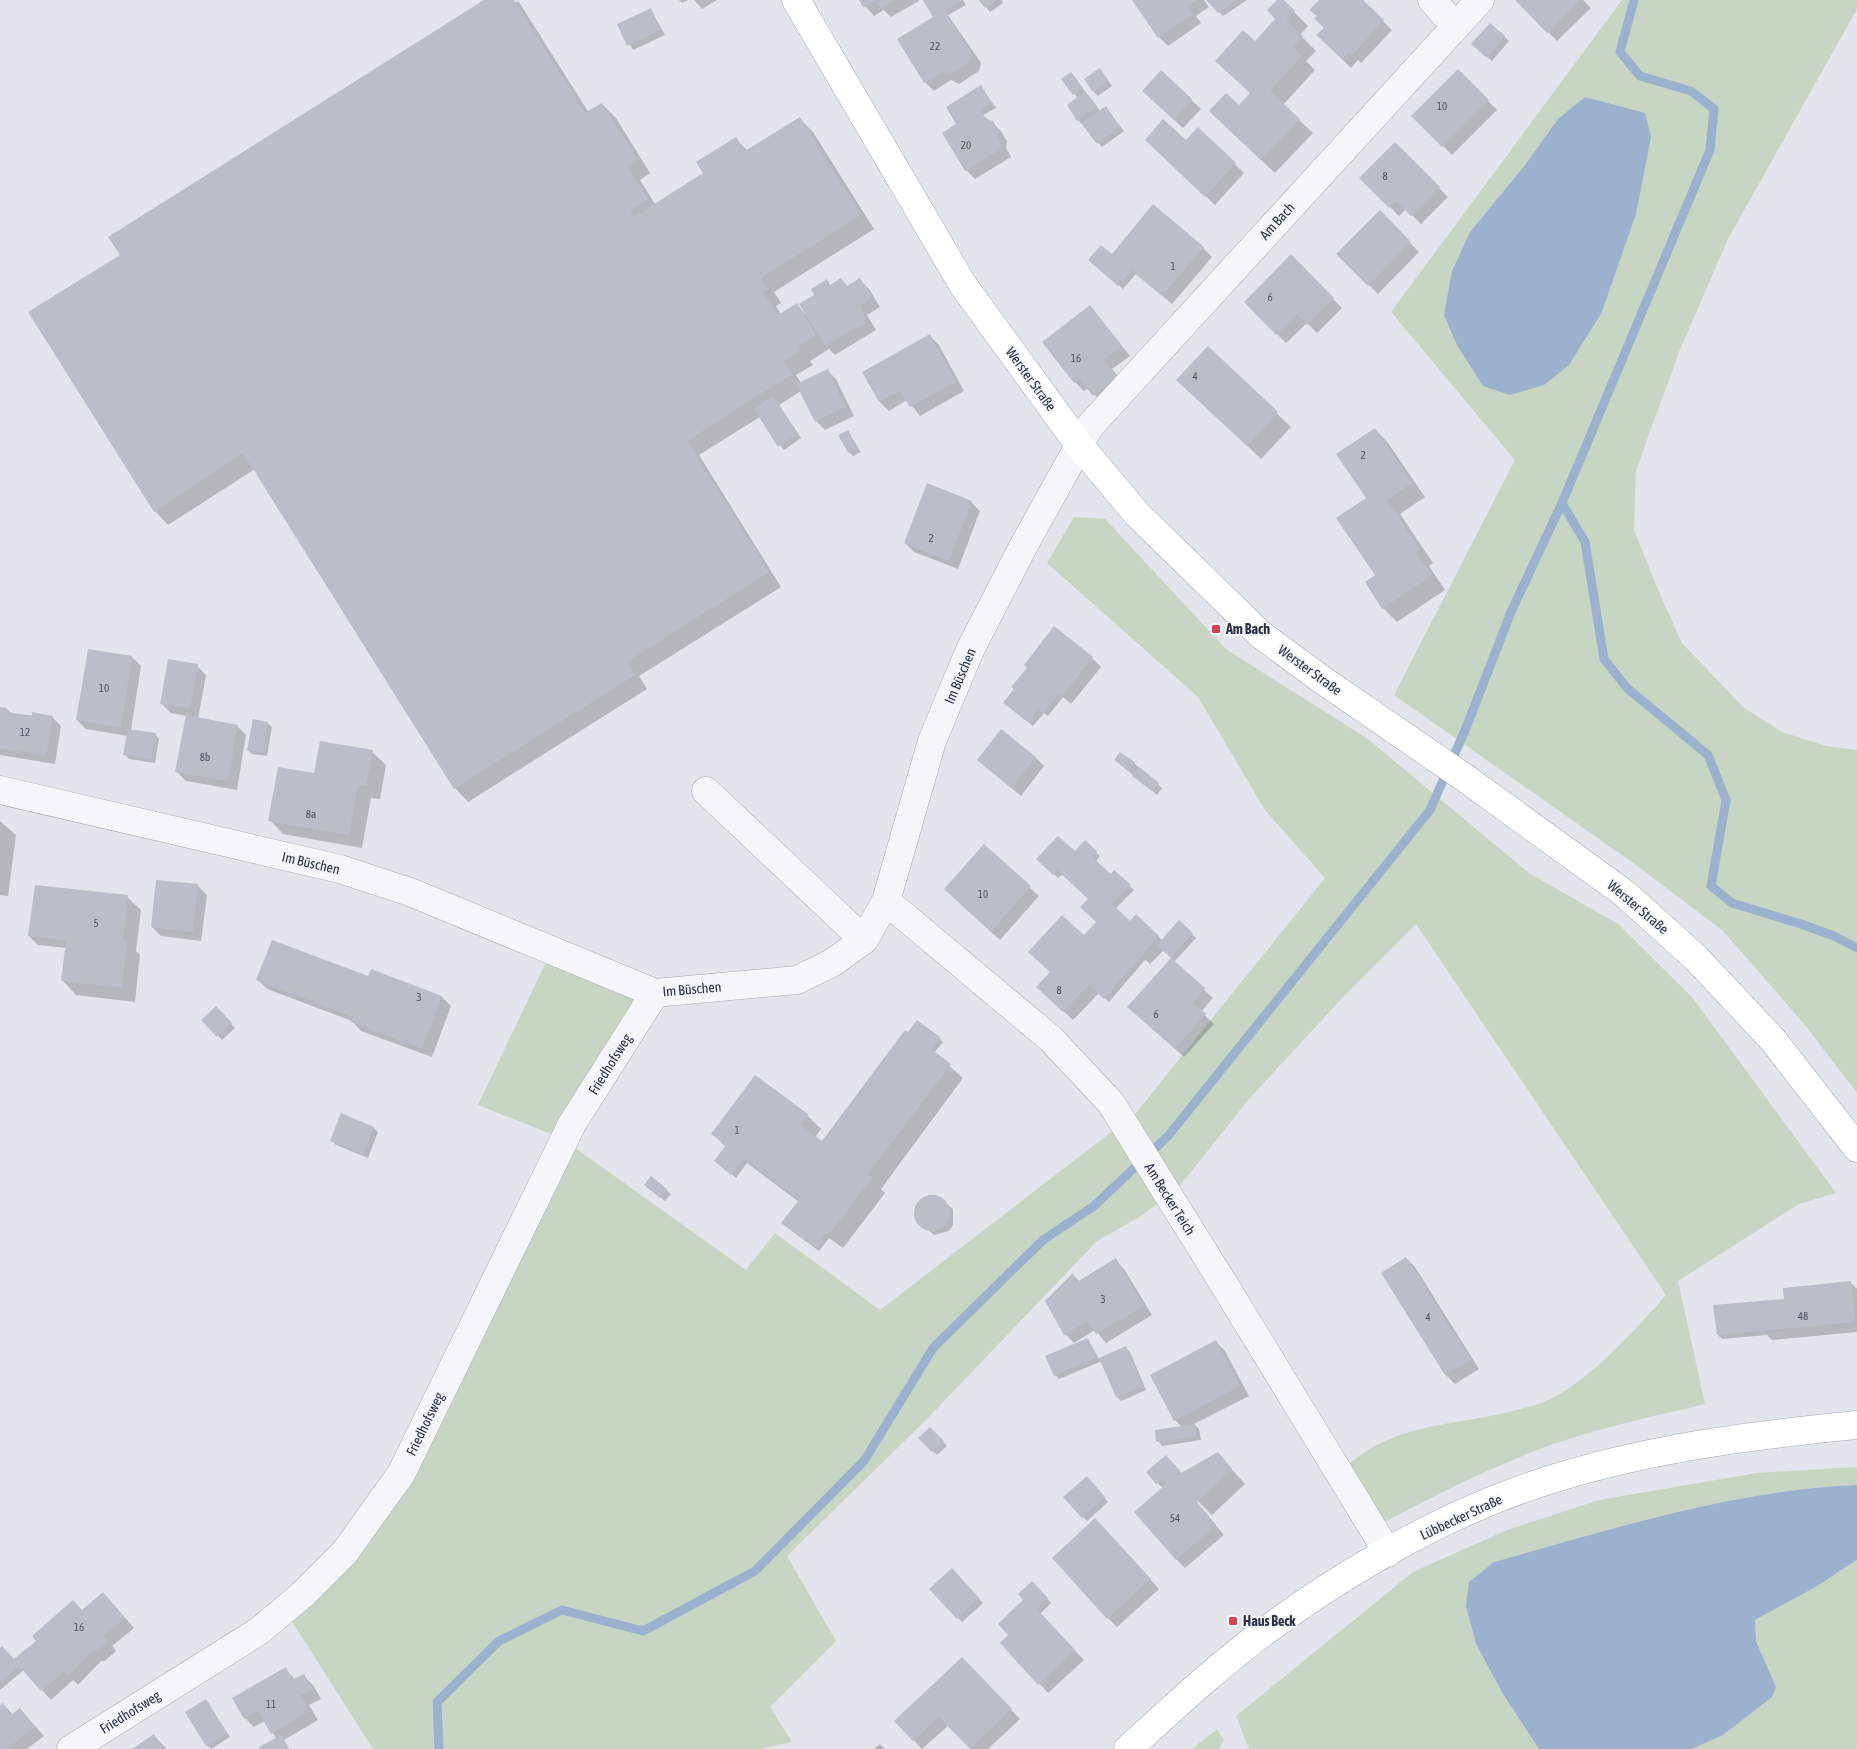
<svg xmlns="http://www.w3.org/2000/svg" width="1857" height="1749" viewBox="0 0 1857 1749" font-family="'Asap Condensed',sans-serif">
  <rect width="100%" height="100%" fill="#e2e5eb"/>
  <path fill="#c7d6c3" fill-rule="evenodd" d="M1622,0h235v9l-129,230 -49,113 -43,118 -2,60 24,60 24,53 61,64 39,25 44,14 31,4v343l-52,-68 -82,-94 -87,-66 -242,-170 121,-235 -124,-148zM1525,165l111,49 -34,98 -132,-80z
    M1074,517l31,2 121,130 142,90 161,134 89,51 74,73 144,196 -37,11 -121,77 27,123c-58,14 -117,26 -173,48 -51,20 -99,44 -147,70l-36,-58c47,-42 114,-39 172,-55 8,-3 18,-4 25,-8 44,-20 88,-70 120,-106l-250,-371 -71,71 -96,104 -71,89 -37,28 -44,25 -173,181 -137,134 49,85 -66,66 22,35 -32,7h-387l-82,-129 62,-62 206,-421 -81,-32 70,-147 100,39 -88,140 186,133 29,-37 105,77 256,-197 189,-235 -60,-68 -67,-113 -151,-134z
    M1857,1467v18c-124,5 -245,44 -363,77l9,132 36,55h-290l-13,-33 177,-144 94,-42 92,-30 158,-27z
    M1857,1560v189h-165l31,-14 53,-48 -20,-46 -1,-21 59,-32z
    M1217,1729l7,11 -5,9h-27z"/>
  <path fill="#9cb1cd" d="M1585,97l60,16 6,24 -15,77 -34,98 -33,53 -25,20 -34,10 -27,-9 -26,-41 -13,-30 8,-44 18,-39 55,-67 33,-46z
    M1857,1485v75l-43,28 -59,32 1,21 20,46 -4,10 -49,38 -31,14h-153l-36,-55 -27,-50 -10,-38 3,-24 25,-20c118,-33 239,-72 363,-77z"/>
  <path fill="#0003" d="M486,0l33,2 70,111 13,-9 14,14 34,55 -10,7 15,24 50,-31 30,-34 13,12 51,-33 14,14 61,97 -100,63 7,11 -5,3 5,9 16,-10 8,9 22,-33 4,5 10,-6 7,7 12,-7 9,9 11,18 -13,8 9,15 -41,25 -6,-6 -19,12 3,4 -17,10 5,8 26,-13 9,9 18,37 -29,14 -9,-9 -15,-30 -22,14 22,33 -17,12 -24,-33 -61,38 82,132 -142,89 8,13 -179,113 -13,-14 -200,-319 -87,56 -13,-14 -34,-255z
    M679,0h9l-6,3z
    M694,0h23l-15,9z
    M860,0h58l1,1 -28,16 -7,-7 -10,6z
    M924,0h39l3,5 -18,10 33,48 -2,8 -20,13 -8,-4 -17,11 -9,-9 10,-64z
    M981,0h21l1,3 -13,9z
    M1133,0h71l5,7 -13,9 5,7 -33,23 -9,-9z
    M1208,0h39l-24,16z
    M1278,0h4l26,26 -8,9 16,16 -10,10 9,9 -32,35 30,28 -38,40 -51,-48 27,-31 4,-52 22,-23z
    M1321,0h40l31,30 -31,33 -3,-3 -7,8 -33,-33 7,-7 -7,-12z
    M1516,0h67l8,8 -34,33z
    M651,10l14,25 -32,15 -14,-25z
    M1490,24l19,17 -17,20 -15,-13z
    M1100,70l12,16 -14,10 -4,-4z
    M1458,71l39,39 -45,45 -39,-39z
    M1162,72l39,37 -18,19 -30,-28z
    M1075,78l25,33 5,-4 19,24 -22,16 -24,-27v-22l-15,-18z
    M981,87l15,21 -13,7 18,16 6,10 -1,7 5,9 -36,22 -9,-9 -8,-46z
    M1198,129l46,44 -29,32 -60,-57 32,-6z
    M1395,144l53,53 -27,27 -15,-15 -7,7 -38,-38z
    M1380,212l39,40 -41,42 -40,-40z
    M1203,248l9,9 -40,47 -36,-30 -13,15 -29,-25z
    M1291,256l51,52 -25,25 -10,-10 -21,20 -41,-41z
    M1090,307l40,49 -18,13 14,17 -23,18 -15,-16 -4,3 -9,-9z
    M930,336l9,9 25,46 -44,25 -13,-16 -18,11 -9,-9 -16,-29z
    M1208,348l83,79 -30,32 -69,-66z
    M1375,429l13,14 37,54 -25,17 33,49 -4,3 16,24 -48,32 -14,-14 -17,-25 11,-8 -9,-76z
    M847,431l14,21 -8,4 -4,-4z
    M971,502l9,9 -22,58 -44,-17 -9,-9z
    M132,657l9,9 -10,64 24,4 4,5 -4,24 -26,-4 -4,-5 3,-18 -42,-7 -9,-9z
    M1092,658l9,9 -30,37 -8,-7 -15,19 -4,-3 -11,13 -24,-19z
    M197,666l9,9 -8,44 39,7 9,9 -9,55 -51,-9 -9,-9 10,-56 -16,-3 -9,-9z
    M0,708l7,1 5,5 40,3 9,9 -6,38 -55,-9z
    M267,723l5,4 -5,29 -15,-2 -4,-4z
    M372,752l14,13 -6,34 -9,-1 -9,50 -79,-14 -13,-14 45,-45z
    M1035,757l9,9 -23,30 -33,-28z
    M1134,763l28,25 -5,7 -37,-31z
    M0,821l16,14 -8,61 -8,-1z
    M1085,842l15,14 -4,5 15,15 4,-4 19,18 -19,19 15,13 6,-6 26,24 17,-18 17,16 -22,24 39,36 -12,14 13,12 -30,33 -55,-50 43,-49 -8,-8 -14,14 -5,-4 -36,42 -10,-9 -26,27 -26,-24 37,-59 14,-15 -8,-23 -27,-25 -5,4 -20,-19 37,-6z
    M984,846l55,50 -39,44 -46,-42z
    M158,881l40,5 9,9 -6,46 -40,-5 -9,-9z
    M127,897l14,13 -5,41 4,4 -5,47 -59,-7 -13,-14 4,-33 -29,-3 -9,-9z
    M369,978l73,19 9,9 -19,51 -71,-26 -9,-10 -85,-32 -9,-9z
    M216,1008l19,20 -13,12 -19,-20z
    M939,1038l4,4 -9,11 29,25 -82,111 4,4 -42,55 -14,-10 -10,13 -32,-24 12,-25 -52,-39 -11,15 -21,-17 11,-14 -13,-13 42,-58 52,39 14,14 -6,8 8,6z
    M342,1115l32,13 4,4 -10,26 -32,-13 -4,-4z
    M652,1178l19,16 -6,7 -15,-12z
    M936,1195l17,14v16l-4,6 -15,4 -17,-15 -2,-7 1,-8 5,-6z
    M1406,1258l9,9 64,102 -24,15 -9,-9 -63,-102z
    M1115,1260l9,9 28,46 -46,28 -11,-13 -21,13 -9,-9 8,-59 7,7z
    M1851,1283l6,6v43l-85,8 -5,-5 -45,4 -4,-4 67,-35z
    M1088,1340l11,19 27,-11 4,4 16,38 -25,11 -4,-4 -15,-36 -43,18 -4,-4z
    M1216,1342l9,9 24,45 -55,28 5,5 2,11 -39,6 -4,-5 24,-14 -7,-7z
    M930,1428l17,18 -10,9 -17,-17z
    M1218,1454l27,30 -33,31 -15,-15 -2,1 29,34 -39,33 -9,-9 -13,-71 -6,-5 18,-18 7,9z
    M1091,1482l17,20 -21,19 -4,-4z
    M1104,1529l55,60 -42,38 -9,-9z
    M952,1570l31,33 -21,19 -31,-33z
    M1032,1582l19,21 -11,11 44,46 -36,33 -46,-50 8,-8z
    M112,1603l22,25 -22,18 4,5 -11,10h-4l-23,24 -5,-5 -22,20 -27,-30 -24,20v-41l14,12z
    M971,1668l49,51 -32,30h-17l-22,-24 -27,24 -26,-28z
    M285,1669l10,10 8,-4 10,10 8,14 -12,6 9,15 -34,20 5,9h-27l15,-10 -12,-18 -11,6 -9,-9z
    M206,1701l24,36 -19,12 -4,-4z
    M3,1704l10,11 7,-6 24,27 -17,13h-27v-43z
    M154,1736l13,13h-33z
    M880,1744l5,5h-11z"/>
  <g fill="none" stroke-linecap="round" stroke-linejoin="round">
    <path stroke="#9cb1cd" stroke-width="9" d="M1634,0l-14,52 20,24 51,15 23,18 -4,41 -148,353 23,39 19,117 23,29 81,67 18,45 -15,86 21,17 69,21 33,12 23,12
      M439,1749l-2,-47 62,-61 63,-31 81,21 112,-60 109,-110 69,-113 110,-108 51,-34 74,-70 262,-326 36,-82 45,-116 51,-109"/>
  </g>
  <path fill="#b9bec9" d="M484,0h30l71,113 17,-10 35,56 -10,7 21,33 -18,11 4,7 69,-44 -7,-11 40,-25 9,14 55,-34 61,98 -100,63 7,11 -5,3 15,23 19,-12 19,32 -19,11 3,5 -16,10 8,13 -105,67 82,131 -142,90 8,13 -181,114 -211,-336 -89,59 -126,-200 92,-57 -12,-18z
    M859,0h37l-15,9 -5,-9 -12,8z
    M923,0h40l-18,11 27,42 -2,9 -21,13 -8,-3 -17,11 -27,-44 36,-22z
    M979,0h19l-13,8z
    M1132,0h65l-10,6 6,8 -35,24z
    M1206,0h30l-18,13z
    M1277,0h7l11,11 -9,10 17,15 -10,11 9,9 -32,35 30,28 -39,41 -52,-49 17,-18 13,12 11,-12 -35,-32 28,-31 12,11 20,-22 -8,-9z
    M1319,0h44l21,20 -32,35 -3,-3 -7,7 -26,-24 8,-7 -10,-10 3,-2 -8,-6z
    M1515,0h65l-33,33z
    M651,8l10,22 -34,16 -10,-22z
    M1490,23l15,13 -18,22 -16,-14z
    M1100,68l9,13 -16,11 -9,-13z
    M1458,69l31,31 -47,47 -31,-31z
    M1161,70l31,29 -18,21 -32,-29z
    M1071,72l12,16 -10,7 -12,-16z
    M981,85l11,18 -11,8 4,8 8,2 6,10 -2,7 6,10 -38,23 -23,-38 14,-9 -10,-17z
    M1085,91l12,15 -20,15 -10,-16z
    M1106,106l14,21 -23,17 -16,-21z
    M1163,119l23,21 12,-13 38,36 -31,34 -60,-57z
    M1395,142l45,45 -29,29 -15,-15 -7,7 -30,-30z
    M1153,204l51,43 -42,49 -31,-26 -13,16 -30,-26 13,-15 11,9z
    M1380,210l31,32 -43,44 -32,-32z
    M1291,254l43,44 -27,27 -10,-11 -21,21 -32,-33z
    M841,278l6,8 13,-8 12,20 -13,8 9,15 -43,25 -26,-42 15,-9 -3,-6 16,-10 3,6z
    M1090,305l32,41 -18,14 13,17 -24,19 -14,-17 -5,4 -32,-41z
    M930,334l26,48 -46,25 -10,-16 -21,11 -17,-30z
    M1208,346l70,66 -31,34 -71,-66z
    M828,369l17,38 -30,15 -19,-38z
    M773,396l25,38 -20,13 -24,-38z
    M1375,428l37,55 -25,17 33,49 -4,3 16,24 -50,33 -17,-27 10,-7 -39,-57 30,-20 -30,-44z
    M848,430l10,18 -10,5 -10,-18z
    M927,483l45,18 -23,60 -45,-18z
    M1054,626l39,31 -31,39 -3,-3 -16,20 -4,-3 -10,13 -26,-20 11,-14 -3,-2 16,-19 -3,-3z
    M88,649l44,7 -11,72 -45,-8z
    M168,659l30,5 -8,45 -30,-5z
    M0,707l7,1v4l25,4v-4l21,4 -7,40 -46,-8z
    M186,715l52,10 -10,56 -53,-9z
    M253,719l15,3 -5,31 -16,-3z
    M128,729l28,4 -5,26 -28,-4z
    M1001,729l35,28 -25,31 -34,-28z
    M320,741l53,9 -7,36 -8,-1 -9,50 -81,-14 10,-54 36,6z
    M1120,752l15,10 -7,9 -14,-11z
    M1139,767l20,16 -7,8 -20,-15z
    M1058,836l17,15 10,-11 12,11 -5,6 19,17 3,-4 17,15 -19,19 18,17 6,-7 23,22 -55,63 -15,-14 -26,27 -27,-25 14,-15 -22,-20 34,-37 22,20 12,-13 -16,-15 8,-8 -31,-29 -4,5 -17,-16z
    M984,844l47,42 -40,46 -47,-43z
    M156,880l42,4 -5,48 -42,-5z
    M35,885l93,10 -5,44 4,1 -5,48 -61,-7 5,-40 -38,-5z
    M1179,920l14,13 -22,25 -14,-13z
    M272,940l96,36 3,-7 71,27 -20,53 -71,-27 2,-5 -97,-37z
    M1171,958l34,30 -12,15 13,11 -31,35 -48,-42z
    M216,1006l16,17 -15,14 -16,-17z
    M917,1020l23,17 -9,12 20,15 -84,111 5,3 -43,57 -3,-2 -11,15 -34,-25 18,-23 -55,-41 -13,16 -17,-14 12,-16 -15,-11 44,-59 53,39 -7,11 21,16 83,-111 3,2z
    M341,1113l33,14 -11,27 -33,-13z
    M651,1176l16,13 -7,9 -16,-13z
    M914 1213a18 18 0 1 1 36 0a18 18 0 1 1-36 0Z
    M1406,1257l65,103 -26,15 -64,-102z
    M1116,1258l28,48 -48,28 -8,-13 -24,14 -19,-34 28,-28 4,9z
    M1851,1281l4,41 -138,13 -4,-30 71,-6 -1,-11z
    M1088,1338l8,20 -42,18 -9,-20z
    M1216,1340l24,46 -66,35 -24,-46z
    M1126,1346l17,40 -27,11 -17,-39z
    M1195,1424l2,12 -41,6 -1,-12z
    M930,1427l14,14 -12,11 -14,-14z
    M1218,1452l14,17 -35,33 19,23 -40,35 -42,-48 32,-28 -4,-5 -6,5 -10,-12 20,-17 14,16 -6,6z
    M1087,1476l18,21 -23,21 -19,-21z
    M1095,1518l56,61 -44,40 -55,-61z
    M952,1568l27,30 -22,21 -28,-30z
    M1032,1581l16,17 -11,11 38,41 -37,35 -38,-42 8,-8 -10,-11 25,-24 -5,-6z
    M103,1592l22,26 -21,18 4,5 -13,11h-4l-23,25 -4,-5 -23,19 -22,-25 -19,17v-35l2,-2 12,13 22,-18 -4,-5 41,-36 9,10z
    M962,1657l50,52 -42,40 -31,-32 -26,24 -19,-20z
    M286,1667l6,13 12,-6 9,16 -12,5 8,16 -38,23 -13,-23 -14,8 -12,-21z
    M206,1699l21,34 -21,13 -21,-34z
    M3,1703l8,12 9,-7 15,19 -28,22h-7v-44z
    M154,1734l9,15h-31z
    M281,1735l8,14h-29l-1,-2z"/>
  <g fill="none" stroke-linecap="round" stroke-linejoin="round">
    <g stroke="#a7acb6" stroke-width="29">
      <path id="minor" d="M1432,0l23,26
        M0,790l340,79 70,23 245,101 142,-13 35,-17 32,-23 22,-39 46,-160 38,-91 54,-105 66,-119 390,-426
        M706,791l158,149
        M886,901l165,138 60,64 114,183 163,267
        M71,1749l188,-118 43,-36 43,-43 56,-78 171,-350 83,-131"/>
    </g>
    <g stroke="#a1a9b8" stroke-width="29">
      <path id="major" d="M796,0l167,285 117,161 57,68 123,120 61,45 144,99 159,115 72,65 77,82 84,108
        M1128,1749c45,-41 91,-84 140,-120 66,-49 152,-100 228,-130 115,-46 239,-62 361,-74"/>
    </g>
    <use href="#minor" stroke="#f5f6f9" stroke-width="28"/>
    <use href="#major" stroke="#fff" stroke-width="28"/>
  </g>
  <g fill="#d54252" stroke="#f2f4f8" stroke-width="2">
    <rect x="1211" y="624" width="10" height="10" rx="2.5"/>
    <rect x="1228" y="1616" width="10" height="10" rx="2.5"/>
  </g>
  <g text-anchor="middle" stroke-width="4" stroke-linejoin="round" paint-order="stroke">
    <g font-size="11" fill="#4d5565">
      <text x="935" y="50">22</text>
      <text x="1442" y="110">10</text>
      <text x="966" y="149">20</text>
      <text x="1385" y="180">8</text>
      <text x="1173" y="270">1</text>
      <text x="1270" y="301">6</text>
      <text x="1076" y="362">16</text>
      <text x="1195" y="380">4</text>
      <text x="1363" y="459">2</text>
      <text x="931" y="542">2</text>
      <text x="104" y="692">10</text>
      <text x="25" y="736">12</text>
      <text x="205" y="761">8b</text>
      <text x="311" y="818">8a</text>
      <text x="983" y="898">10</text>
      <text x="96" y="927">5</text>
      <text x="1059" y="994">8</text>
      <text x="419" y="1001">3</text>
      <text x="1156" y="1018">6</text>
      <text x="737" y="1134">1</text>
      <text x="1103" y="1303">3</text>
      <text x="1803" y="1320">48</text>
      <text x="1428" y="1321">4</text>
      <text x="1175" y="1522">54</text>
      <text x="79" y="1631">16</text>
      <text x="271" y="1708">11</text>
    </g>
    <g font-size="14" fill="#293244" stroke="#f2f4f8">
      <text transform="translate(1277 221) rotate(-48)" y="5">Am Bach</text>
      <text transform="translate(1031 379) rotate(54)" y="5">Werster Straße</text>
      <text transform="translate(1310 670) rotate(36)" y="5">Werster Straße</text>
      <text transform="translate(960 676) rotate(-67)" y="5">Im Büschen</text>
      <text transform="translate(311 863) rotate(13)" y="5">Im Büschen</text>
      <text transform="translate(1638 907) rotate(40)" y="5">Werster Straße</text>
      <text transform="translate(692 989) rotate(-5)" y="5">Im Büschen</text>
      <text transform="translate(610 1064) rotate(-58)" y="5">Friedhofsweg</text>
      <text transform="translate(1170 1199) rotate(58)" y="5">Am Becker Teich</text>
      <text transform="translate(425 1424) rotate(-64)" y="5">Friedhofsweg</text>
      <text transform="translate(1461 1517) rotate(-25)" y="5">Lübbecker Straße</text>
      <text transform="translate(130 1712) rotate(-32)" y="5">Friedhofsweg</text>
    </g>
    <g font-size="14" font-weight="bold" fill="#293244" stroke="#f2f4f8" text-anchor="start">
      <text x="1226" y="634">Am Bach</text>
      <text x="1243" y="1626">Haus Beck</text>
    </g>
  </g>
</svg>
